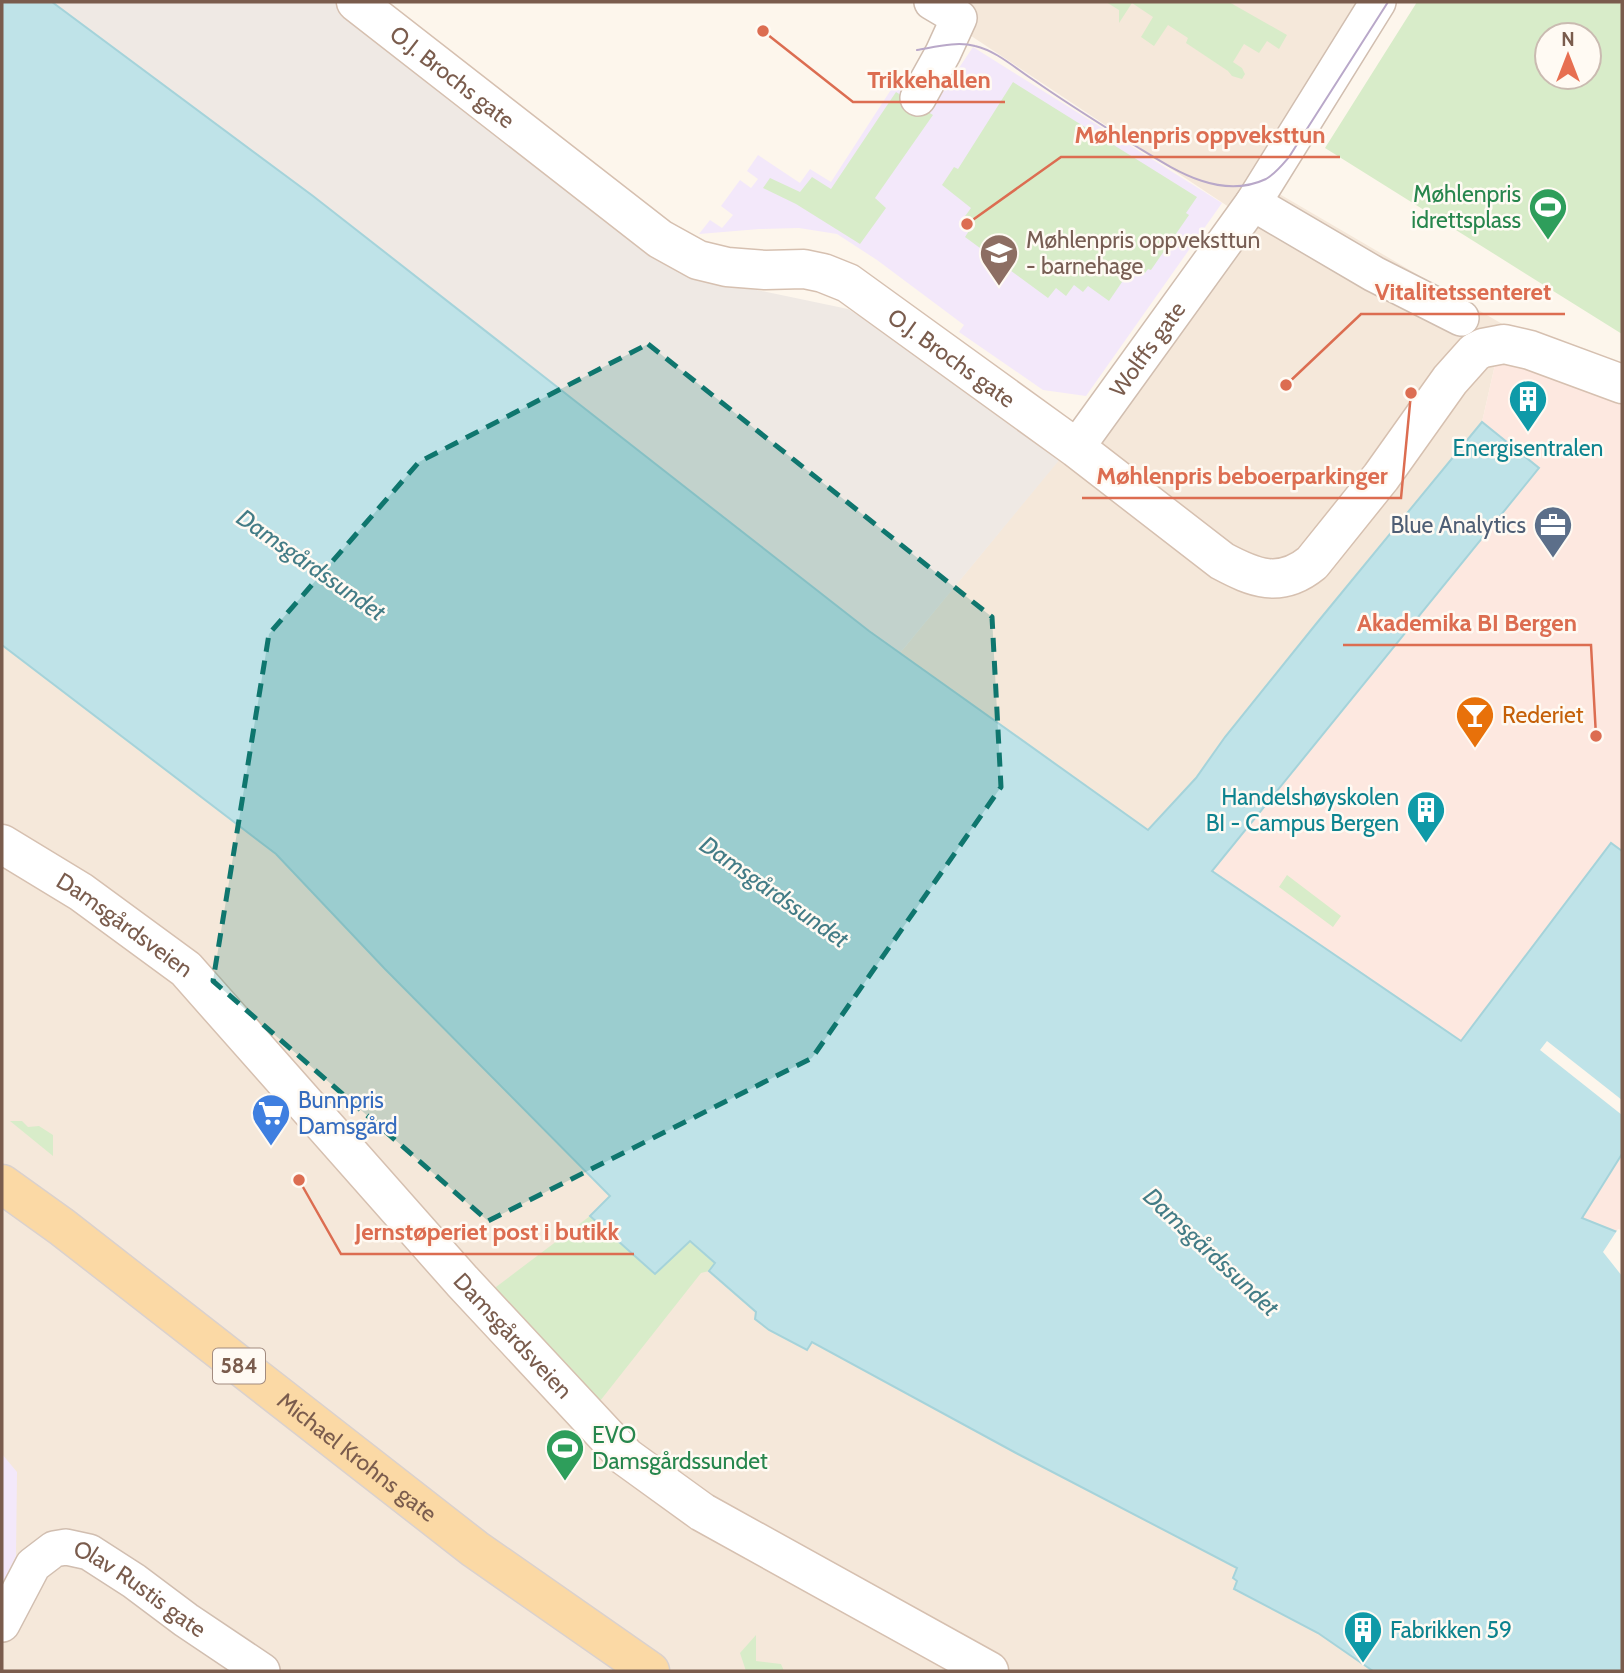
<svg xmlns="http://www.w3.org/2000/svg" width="1624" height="1673" viewBox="0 0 1624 1673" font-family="Cabin,sans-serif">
  <rect width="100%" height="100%" fill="#fdf6ec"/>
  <path fill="#f5e8da" d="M920,2h477l-121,190 228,133 -22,97 -166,202 -91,113 -29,41 -48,52 -248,-177 353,-430z
    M2,645l274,209 109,115 225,228 -19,18 98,26 20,31 47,40 51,38 5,-8 204,111 221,115 -4,10 5,2 -4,10 84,43 55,38h-1371z"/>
  <path fill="#fde8e0" d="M1504,325l118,48v478l-11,-8 -149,198 -250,-170 327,-403 -57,-46z
    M1622,1154v80l-41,-16z"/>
  <path fill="#efe9e4" d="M52,2h289l382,281 125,26 222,138 -170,206 -31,-22 -556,-435z"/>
  <path fill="#f3e8fa" d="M973,47l249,156 -136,193 -43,-6 -84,-58 5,-7 -87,-65 -40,-26 -38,-6 -40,1 -60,5 11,-14 12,8 11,-13 -12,-9 19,-26 11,8 7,-9 -11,-8 11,-16 42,28 10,-14 21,13 63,-97 38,23z
    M2,1454l15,18 -1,84 -14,28z"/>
  <path fill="#d8ecc9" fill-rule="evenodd" d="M1106,2h123l58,33 -8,14 -12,-8 -8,12 -15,-9 -11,18 9,6 3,6 -3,5 -10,-3 -4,-5 -42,-28 2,-5 -20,-13 -14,21 -13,-9 12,-20 -21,-14 -13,20v-13z
    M1417,2h201l4,3v329l-297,-186zM1547,35h42v42h-42z
    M1013,82l184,115 -11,16 3,2 -38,55 -3,-1 -3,4 -12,-7 -24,35 -21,-15 -5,6 -9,-7 -8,11 -10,-8 -8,10 -83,-61 7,-11 -9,-7 8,-11 -29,-23 12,-18 4,2z
    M896,92l37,23 -58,83 11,10 -26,36 -64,-40 -33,-16 7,-10 30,14 12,-15 19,12z
    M1287,875l54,41 -8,11 -54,-40z
    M10,1121h12l6,6 11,-1 14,9v21z
    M590,1216l65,58 34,-33 26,22 -6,8 -8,2 -101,128 -31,-35 -81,-73z
    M756,1635v26l25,3 3,7h-38l-6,-18z"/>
  <path fill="#bfe3e8" stroke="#a5d3da" stroke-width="2" d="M2,2h50l261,194 556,435 279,199 48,-52 29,-41 91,-113 166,-202 57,46 -327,403 249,170 150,-198 11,8v303l-40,64 40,16v437h-249l-55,-38 -84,-44 3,-8 -4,-3 4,-10 -221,-115 -204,-111 -5,8 -38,-20 -14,-11 1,-7 -47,-41 6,-8 -25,-22 -35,33 -65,-58 20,-20 -225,-227 -109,-115 -274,-209z"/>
  <path fill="#fdf6ec" d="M1547,1041l75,59v15l-82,-65z
    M1618,1229l4,1v46l-19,-24z"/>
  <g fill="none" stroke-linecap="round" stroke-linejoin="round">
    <g stroke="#d1beb0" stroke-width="38">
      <g id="street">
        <path d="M918,98l25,-45 16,-35 -27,-16"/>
        <path d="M1253,203l121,71 87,44"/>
        <path id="s1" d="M1076,448l177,-245 125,-201"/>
        <path id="s2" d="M2,1624l31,-59 21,-16 12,-2 23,5 45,29 52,39 76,51"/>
      </g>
    </g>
    <g stroke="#d6c0b0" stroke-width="41">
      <g id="secondary">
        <path id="s3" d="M356,2l304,237 38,21 29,7 38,3 39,-1 19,4 25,10 228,165 146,113c32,17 58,28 90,2l69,-86 69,-97 25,-28 8,-4 21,-4 26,6 92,34"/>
        <path id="s4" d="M2,844l79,48 105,77 276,312 164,176 76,55 287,159"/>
      </g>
    </g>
    <g stroke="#dad1cd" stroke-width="41">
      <g id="primary">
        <path id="s5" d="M2,1184l60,43 413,322 175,122"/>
      </g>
    </g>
    <use href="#street" stroke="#fff" stroke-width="35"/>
    <use href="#secondary" stroke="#fff" stroke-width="38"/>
    <use href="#primary" stroke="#fbd9a5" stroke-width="38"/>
    <path stroke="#b9a8c9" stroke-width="2" d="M917,50c18,-3 40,-9 58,-4 22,5 41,23 60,35 30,21 62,41 94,61 40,24 88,60 137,37 9,-5 17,-15 23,-22l99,-155"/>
  </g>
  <path fill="#0f766e" fill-opacity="0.2" stroke="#0f766e" stroke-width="5" stroke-dasharray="14 9" stroke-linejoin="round" d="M648,344l344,273 9,170 -189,271 -324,163 -275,-240 56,-347 150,-172z"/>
  <defs>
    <g id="stadium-pin" transform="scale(2.0125)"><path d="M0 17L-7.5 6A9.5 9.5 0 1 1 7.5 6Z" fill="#2e9e5b" stroke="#fffaf3"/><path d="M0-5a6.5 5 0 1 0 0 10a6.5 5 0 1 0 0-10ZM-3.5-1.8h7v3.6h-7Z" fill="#fff"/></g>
    <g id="school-pin" transform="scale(2.0125)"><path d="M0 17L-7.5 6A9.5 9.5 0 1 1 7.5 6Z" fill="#8d6e63" stroke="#fffaf3"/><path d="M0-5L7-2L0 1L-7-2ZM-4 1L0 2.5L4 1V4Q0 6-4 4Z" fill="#fff"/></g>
    <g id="building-pin" transform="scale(2.0125)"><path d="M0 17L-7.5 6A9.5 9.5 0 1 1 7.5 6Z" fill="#0f9aa8" stroke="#fffaf3"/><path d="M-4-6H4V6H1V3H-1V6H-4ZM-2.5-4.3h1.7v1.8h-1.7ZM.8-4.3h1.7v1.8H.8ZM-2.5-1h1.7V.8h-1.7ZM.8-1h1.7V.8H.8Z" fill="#fff"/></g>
    <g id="office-pin" transform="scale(2.0125)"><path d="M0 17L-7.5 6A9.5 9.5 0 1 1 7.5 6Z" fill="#5c6f8a" stroke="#fffaf3"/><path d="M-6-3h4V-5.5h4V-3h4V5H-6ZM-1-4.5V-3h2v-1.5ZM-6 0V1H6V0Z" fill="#fff"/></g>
    <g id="bar-pin" transform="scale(2.0125)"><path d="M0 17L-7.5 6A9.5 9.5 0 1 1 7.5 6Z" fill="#e8710a" stroke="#fffaf3"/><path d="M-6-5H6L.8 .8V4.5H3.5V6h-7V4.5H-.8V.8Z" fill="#fff"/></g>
    <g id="supermarket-pin" transform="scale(2.0125)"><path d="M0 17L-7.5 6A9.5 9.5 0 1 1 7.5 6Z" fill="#3f7fe0" stroke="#fffaf3"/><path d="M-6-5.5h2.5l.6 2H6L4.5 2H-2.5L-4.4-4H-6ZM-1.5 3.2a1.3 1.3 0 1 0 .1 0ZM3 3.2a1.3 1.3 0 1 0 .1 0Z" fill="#fff"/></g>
  </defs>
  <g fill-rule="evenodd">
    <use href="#stadium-pin" x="1548" y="207"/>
    <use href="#school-pin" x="999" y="253"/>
    <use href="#building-pin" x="1528" y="399"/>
    <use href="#office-pin" x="1553" y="525"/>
    <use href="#bar-pin" x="1475" y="715"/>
    <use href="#building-pin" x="1426" y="810"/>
    <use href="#supermarket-pin" x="271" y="1113"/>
    <use href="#stadium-pin" x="565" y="1448"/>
    <use href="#building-pin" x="1363" y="1630"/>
  </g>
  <g text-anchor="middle" stroke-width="5" stroke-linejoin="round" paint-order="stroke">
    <rect fill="#fffaf3" stroke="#a28b7f" stroke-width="2" x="213" y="1348.5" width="52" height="35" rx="5"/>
    <g font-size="21" font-weight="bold" fill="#7a5c4d">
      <text x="239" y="1373">584</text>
    </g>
    <g font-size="23" fill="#7a5c4d" stroke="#fffaf3">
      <text dy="8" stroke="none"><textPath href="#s3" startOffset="122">O.J. Brochs gate</textPath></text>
      <text dy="8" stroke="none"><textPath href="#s1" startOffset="122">Wolffs gate</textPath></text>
      <text dy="8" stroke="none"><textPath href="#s3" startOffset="710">O.J. Brochs gate</textPath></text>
      <text dy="8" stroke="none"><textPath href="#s4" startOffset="147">Damsgårdsveien</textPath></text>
      <text dy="8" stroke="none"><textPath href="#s4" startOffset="714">Damsgårdsveien</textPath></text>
      <text dy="8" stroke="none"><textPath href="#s5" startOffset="448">Michael Krohns gate</textPath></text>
      <text dy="8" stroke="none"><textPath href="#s2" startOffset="191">Olav Rustis gate</textPath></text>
    </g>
    <g font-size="23" fill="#27864d" stroke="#fffaf3" text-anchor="end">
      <text x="1521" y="202">Møhlenpris<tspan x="1521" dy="26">idrettsplass</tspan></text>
      <text x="592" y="1443" text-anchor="start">EVO<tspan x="592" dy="26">Damsgårdssundet</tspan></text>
    </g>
    <g font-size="23" fill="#785e54" stroke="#fffaf3" text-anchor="start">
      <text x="1026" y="248">Møhlenpris oppveksttun<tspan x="1026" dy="26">- barnehage</tspan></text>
    </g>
    <g font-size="23" fill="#0d838f" stroke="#fffaf3">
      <text x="1528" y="456">Energisentralen</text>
      <text x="1399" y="805" text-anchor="end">Handelshøyskolen<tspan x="1399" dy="26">BI - Campus Bergen</tspan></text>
      <text x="1390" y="1638" text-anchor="start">Fabrikken 59</text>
    </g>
    <g font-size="23" fill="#4e5e75" stroke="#fffaf3" text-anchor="end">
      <text x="1526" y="533">Blue Analytics</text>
    </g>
    <g font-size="23" fill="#c56008" stroke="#fffaf3" text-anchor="start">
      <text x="1502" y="723">Rederiet</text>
    </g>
    <g font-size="23" fill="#366cbe" stroke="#fffaf3" text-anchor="start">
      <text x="298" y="1108">Bunnpris<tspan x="298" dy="26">Damsgård</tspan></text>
    </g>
    <g font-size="24" font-style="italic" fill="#437c86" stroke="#fffaf3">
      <text transform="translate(311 565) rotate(35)" y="8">Damsgårdssundet</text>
      <text transform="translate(774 892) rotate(35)" y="8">Damsgårdssundet</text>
      <text transform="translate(1211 1252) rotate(43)" y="8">Damsgårdssundet</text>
    </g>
  </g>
  <path fill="none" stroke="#dc6d51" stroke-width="2.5" d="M763 31L853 102H1005M967 224L1061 157H1340M1286 385L1361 314H1565M1411 393L1401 498H1082M1596 736L1591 645H1343M299 1180L341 1254H634"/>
  <g fill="#dc6d51" stroke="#fffaf3" stroke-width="2.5">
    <circle cx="763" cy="31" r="7"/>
    <circle cx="967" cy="224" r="7"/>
    <circle cx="1286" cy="385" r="7"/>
    <circle cx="1411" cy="393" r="7"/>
    <circle cx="1596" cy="736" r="7"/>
    <circle cx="299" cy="1180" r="7"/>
  </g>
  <g font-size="24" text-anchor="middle" font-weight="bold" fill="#dc6d51" stroke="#fffaf3" stroke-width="5" stroke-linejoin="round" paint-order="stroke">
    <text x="929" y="88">Trikkehallen</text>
    <text x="1200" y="143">Møhlenpris oppveksttun</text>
    <text x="1463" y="300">Vitalitetssenteret</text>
    <text x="1242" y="484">Møhlenpris beboerparkinger</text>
    <text x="1467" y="631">Akademika BI Bergen</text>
    <text x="487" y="1240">Jernstøperiet post i butikk</text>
  </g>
  <rect width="1624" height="1673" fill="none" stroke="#7a5c4d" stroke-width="7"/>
  <g transform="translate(1568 56)"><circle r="33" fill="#fffaf3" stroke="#cabbb1" stroke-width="2"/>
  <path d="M0-5L12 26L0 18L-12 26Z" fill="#e76f51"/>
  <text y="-10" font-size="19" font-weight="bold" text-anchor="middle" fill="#7a5c4d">N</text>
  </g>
</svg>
